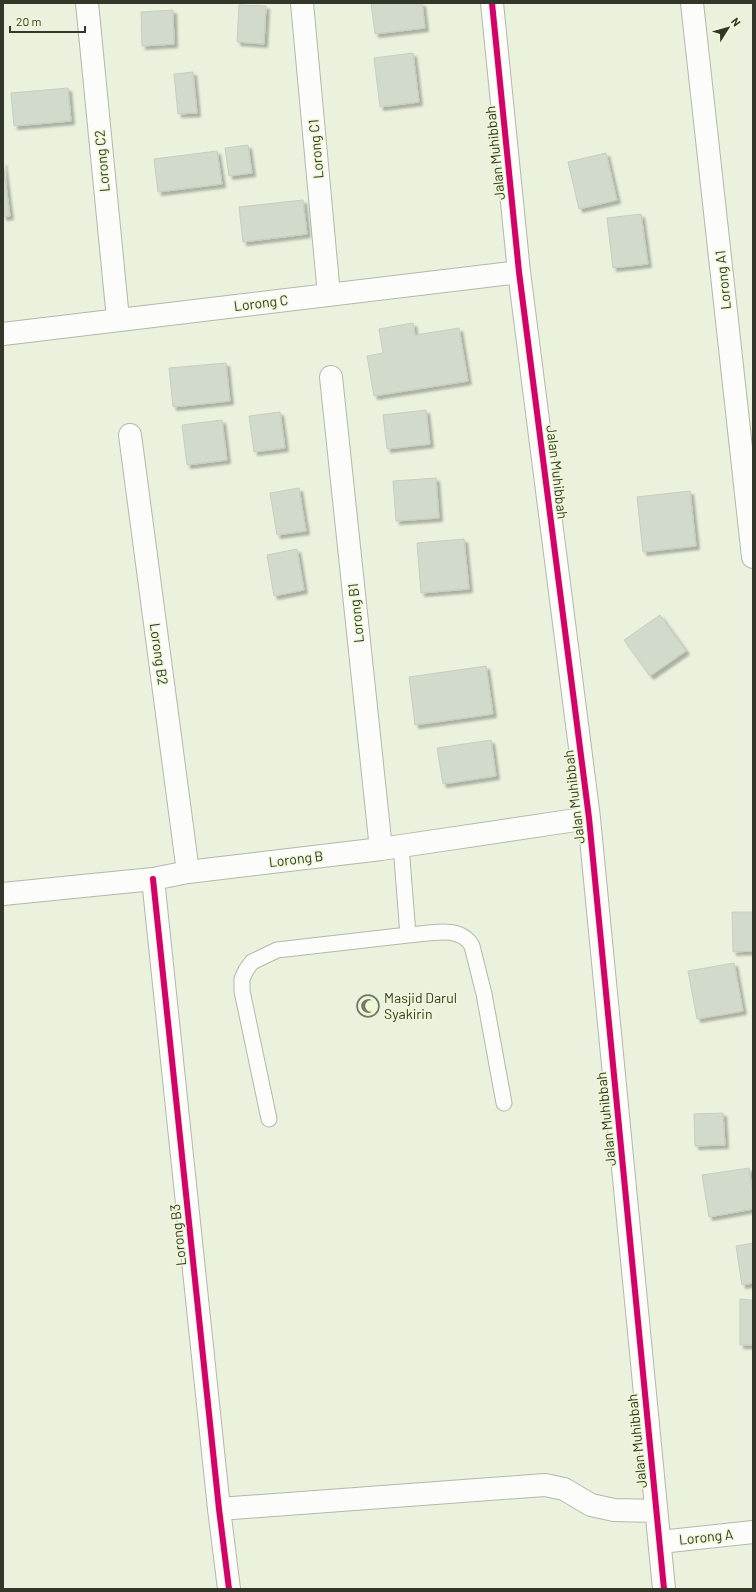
<svg xmlns="http://www.w3.org/2000/svg" width="756" height="1592" viewBox="0 0 756 1592" font-family="Barlow,sans-serif">
  <defs>
    <filter id="shadow"><feDropShadow dx="3.5" dy="3.5" stdDeviation="1" flood-color="#0004"/></filter>
  </defs>
  <rect width="100%" height="100%" fill="#eaf1dd"/>
  <path fill="#d1dacb" stroke="#c6cec0" filter="url(#shadow)" d="M371,3h51l3,25 -50,6z
    M239,5l27,1 -2,38 -27,-2z
    M173,10l1,34 -32,2 -1,-34z
    M413,53l6,49 -39,5 -6,-49z
    M193,72l4,41 -19,1 -4,-40z
    M68,88l3,33 -57,5 -3,-33z
    M248,145l4,28 -23,3 -4,-28z
    M217,151l5,33 -64,8 -4,-33z
    M606,153l11,47 -38,9 -11,-47z
    M3,162l7,54 -7,1z
    M303,200l4,34 -64,8 -4,-35z
    M641,214l7,50 -35,4 -6,-50z
    M413,323l2,12 44,-7 9,53 -94,15 -7,-40 16,-3 -4,-24z
    M226,363l4,38 -57,6 -4,-39z
    M426,410l4,34 -43,5 -4,-34z
    M280,412l5,36 -31,4 -5,-36z
    M222,420l5,40 -40,5 -5,-40z
    M436,478l3,40 -43,3 -3,-40z
    M299,488l7,43 -29,4 -7,-42z
    M690,491l6,55 -53,6 -6,-55z
    M464,539l5,50 -48,4 -4,-50z
    M297,549l7,41 -30,6 -7,-41z
    M660,615l26,36 -36,25 -26,-36z
    M486,666l7,48 -78,11 -6,-48z
    M491,740l5,36 -53,8 -6,-36z
    M732,912h21v39l-20,1z
    M734,963l9,48 -46,8 -9,-48z
    M723,1113l2,32 -30,1 -1,-32z
    M749,1168l4,27v14l-44,8 -7,-42z
    M753,1243v40l-11,2 -6,-39z
    M740,1299l13,1v45h-13z"/>
  <g fill="none" stroke-linecap="round" stroke-linejoin="round">
    <g stroke="#b3b8a9" stroke-width="17">
      <path id="service" d="M401,846l7,89c21,-1 52,-11 64,11l12,48 20,109
        M269,1119l-27,-128v-12l4,-9 6,-8 25,-12 131,-15"/>
    </g>
    <g stroke="#b3b8a9" stroke-width="24">
      <path id="minor" d="M87,3l31,316
        M302,3l27,292
        M492,3l27,269 70,546 75,771
        M692,3l61,554
        M3,334l516,-62
        M331,377l50,472
        M130,435l58,437
        M153,879l66,630 10,80
        M3,894l150,-15 35,-7 193,-23 208,-31
        M219,1509l326,-24 19,4 27,16 23,5 42,1
        M660,1542l93,-10"/>
    </g>
    <use href="#service" stroke="#fcfdfa" stroke-width="15"/>
    <use href="#minor" stroke="#fcfdfa" stroke-width="22"/>
    <g stroke="#edf9d5" stroke-width="8">
      <path id="cycleway" d="M492,3l27,269 70,546 75,771
        M153,879l66,630 10,80"/>
    </g>
    <use href="#cycleway" stroke="#d6006c" stroke-width="6"/>
  </g>
  <defs>
    <g id="mosque-ring" transform="scale(1.15)"><circle r="9.5" fill="#edf9d5" stroke="#737868" stroke-width="1.5"/><path d="M3.5-4.9A6 6 0 1 0 3.5 4.9A5 5 0 1 1 3.5-4.9Z" fill="#737868"/></g>
  </defs>
  <g fill-rule="evenodd">
    <use href="#mosque-ring" x="368" y="1006"/>
  </g>
  <g text-anchor="middle" stroke-width="3" stroke-linejoin="round" paint-order="stroke">
    <g font-size="14" fill="#333729" stroke="#edf9d5">
      <text transform="translate(316 149) rotate(-95)" y="5">Lorong C1</text>
      <text transform="translate(495 153) rotate(-96)" y="5">Jalan Muhibbah</text>
      <text transform="translate(102 161) rotate(-95)" y="5">Lorong C2</text>
      <text transform="translate(723 280) rotate(-96)" y="5">Lorong A1</text>
      <text transform="translate(261 303) rotate(-7)" y="5">Lorong C</text>
      <text transform="translate(557 472) rotate(83)" y="5">Jalan Muhibbah</text>
      <text transform="translate(356 613) rotate(-96)" y="5">Lorong B1</text>
      <text transform="translate(159 654) rotate(82)" y="5">Lorong B2</text>
      <text transform="translate(574 797) rotate(-97)" y="5">Jalan Muhibbah</text>
      <text transform="translate(296 859) rotate(-7)" y="5">Lorong B</text>
      <text transform="translate(606 1119) rotate(-96)" y="5">Jalan Muhibbah</text>
      <text transform="translate(178 1235) rotate(-96)" y="5">Lorong B3</text>
      <text transform="translate(637 1441) rotate(-96)" y="5">Jalan Muhibbah</text>
      <text transform="translate(706 1537) rotate(-6)" y="5">Lorong A</text>
    </g>
    <g font-size="14" fill="#333729" stroke="#edf9d5" text-anchor="start">
      <text x="384" y="1003">Masjid Darul<tspan x="384" dy="16">Syakirin</tspan></text>
    </g>
  </g>
  <rect width="756" height="1592" fill="none" stroke="#333729" stroke-width="8"/>
  <g transform="translate(728 28) rotate(53)" stroke="#edf9d5" stroke-width="3" paint-order="stroke">
  <path d="M0-3L7 15L0 10L-7 15Z" fill="#333729"/>
  <text y="-6" font-size="11" font-weight="bold" text-anchor="middle" fill="#333729">N</text>
  </g>
  <path d="M10 26v6h75v-6" fill="none" stroke="#333729" stroke-width="2"/>
  <text x="16" y="26" font-size="12" fill="#333729" stroke="#edf9d5" stroke-width="3" paint-order="stroke">20 m</text>
</svg>
